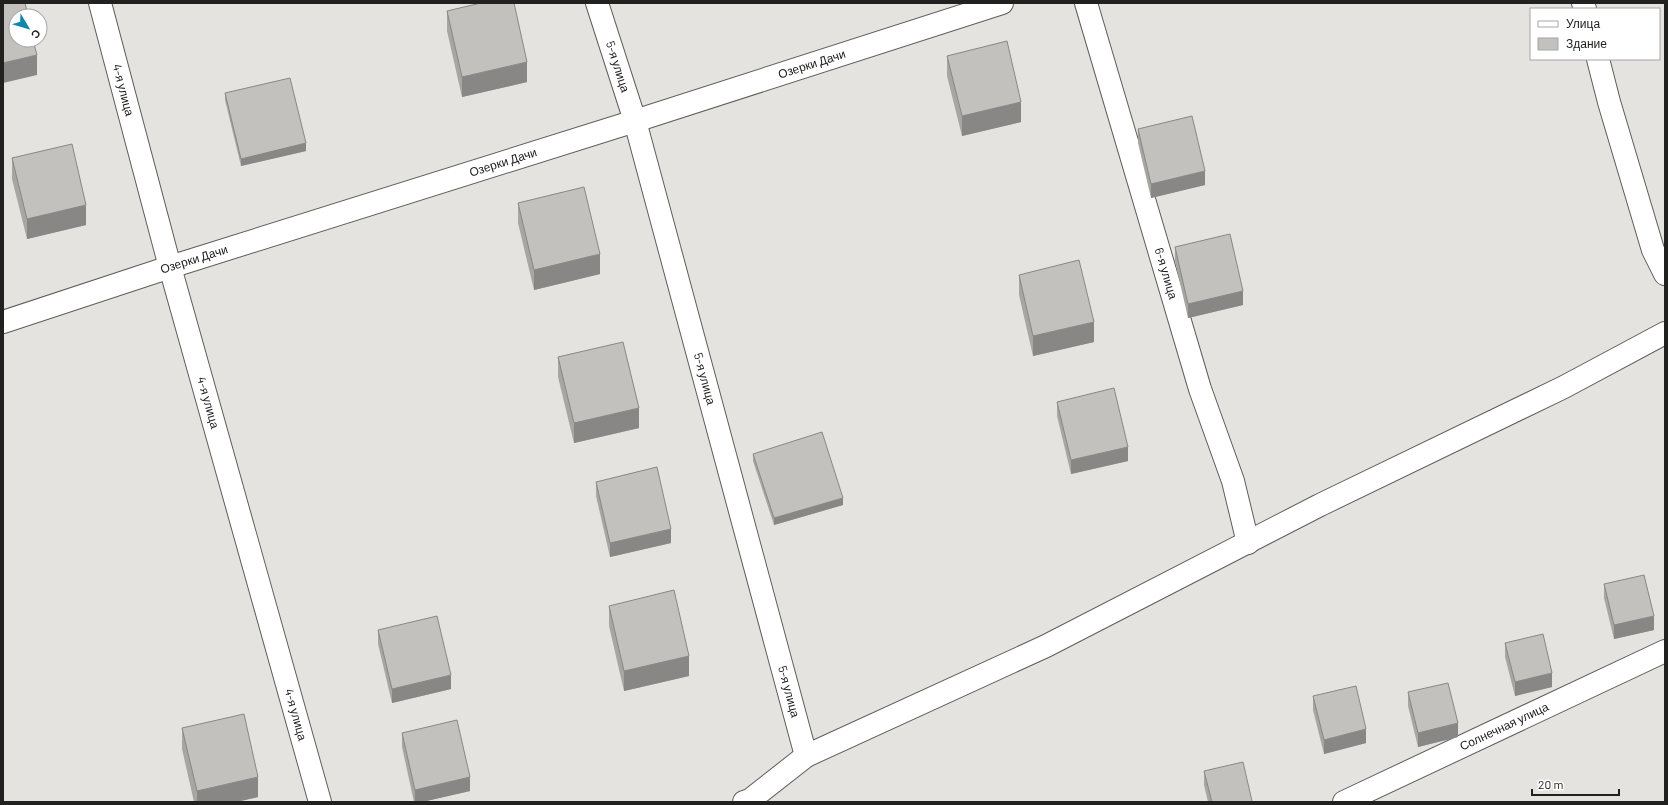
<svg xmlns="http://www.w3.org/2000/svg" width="1668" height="805" viewBox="0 0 1668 805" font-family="Barlow,sans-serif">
  <rect width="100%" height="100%" fill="#e5e3e0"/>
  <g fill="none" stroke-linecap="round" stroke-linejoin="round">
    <g stroke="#5f5d5b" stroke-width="24">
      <g id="minor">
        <path id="s1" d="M100,3l70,264 150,535"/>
        <path id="s2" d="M597,3l38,118 171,635"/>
        <path id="s3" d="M1086,3l114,386 33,92 15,62"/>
        <path d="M1583,3l2,6"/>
        <path d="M1598,59l11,43 44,148 12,24"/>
        <path id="s4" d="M3,322l167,-55 465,-146 367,-118"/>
        <path d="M744,802l6,-2 56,-44 240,-110 274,-141 244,-118 101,-54"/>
        <path id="s5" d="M1344,802l321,-151"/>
      </g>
    </g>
    <use href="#minor" stroke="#fff" stroke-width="22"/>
  </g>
  <path fill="#a8a6a3" d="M447,11l80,71 -65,15 -15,-66z
    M947,56l74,66 -59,14 -15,-60z
    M225,93l81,58 -65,15 -16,-66z
    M1138,129l67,56 -54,13 -13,-55z
    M12,158l74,67 -59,14 -15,-60z
    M518,203l82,71 -66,16 -16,-67z
    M1175,247l68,58 -55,13 -13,-57z
    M1019,275l75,67 -61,14 -14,-61z
    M558,357l81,71 -65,15 -16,-66z
    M1057,402l71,59 -57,13 -14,-58z
    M753,454l90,51 -69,20 -21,-64z
    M596,482l75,61 -61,14 -14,-61z
    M1604,584l50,46 -40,9 -10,-41z
    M609,606l80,70 -65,15 -15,-65z
    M378,630l73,59 -59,14 -14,-59z
    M1505,643l47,44 -37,9 -10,-39z
    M1408,692l50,45 -40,10 -10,-41z
    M1313,696l53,47 -42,11 -11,-44z
    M182,728l76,69 -22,5h-42l-12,-53z
    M402,733l68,58 -48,11h-8l-12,-55z
    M1204,771l48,31h-44l-4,-17z"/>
  <path fill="#888785" d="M37,55v20l-34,8v-20z
    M527,62v20l-65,15v-20z
    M1021,102v20l-59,14v-20z
    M306,143v8l-65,15v-7z
    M1205,171v14l-54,13v-14z
    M86,205v20l-59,14v-20z
    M600,254v20l-66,16v-20z
    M1243,291v14l-55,13v-14z
    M1094,322v20l-61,14v-20z
    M639,408v20l-65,15v-20z
    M1128,447v14l-57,13v-14z
    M843,498v7l-69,20v-7z
    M671,529v14l-61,14v-14z
    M1654,616v14l-40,9v-14z
    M689,656v20l-65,15v-20z
    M1552,673v14l-37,9v-14z
    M451,675v14l-59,14v-14z
    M1458,723v14l-40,10v-14z
    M1366,729v14l-42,11v-14z
    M258,777v20l-22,5h-39v-11z
    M470,777v14l-48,11h-7v-12z"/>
  <path fill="#c3c1be" stroke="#888785" d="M3,3h22l3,13h-12v24h17l4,15 -34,8z
    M481,3h33l13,59 -65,15 -15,-66z
    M1007,41l14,61 -59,14 -15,-60z
    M290,78l16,65 -65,16 -16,-66z
    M1192,116l13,55 -54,13 -13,-55z
    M72,144l14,61 -59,14 -15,-61z
    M584,187l16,67 -66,16 -16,-67z
    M1230,234l13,57 -55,13 -13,-57z
    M1079,260l15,62 -61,14 -14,-61z
    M623,342l16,66 -65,15 -16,-66z
    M1114,388l14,59 -57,13 -14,-58z
    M822,432l21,66 -69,20 -21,-64z
    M657,467l14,62 -61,14 -14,-61z
    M1644,575l10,41 -40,9 -10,-41z
    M674,590l15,66 -65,15 -15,-65z
    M437,616l14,59 -59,14 -14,-59z
    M1543,634l9,39 -37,9 -10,-39z
    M1448,683l10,40 -40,10 -10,-41z
    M1356,686l10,43 -42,11 -11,-44z
    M244,714l14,63 -61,14 -15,-63z
    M457,720l13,57 -55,13 -13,-57z
    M1243,762l9,39 -3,1h-37l-8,-31z"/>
  <g text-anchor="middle" stroke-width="4" stroke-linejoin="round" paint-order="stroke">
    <g font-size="12" fill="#212120" stroke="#fff">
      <text dy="4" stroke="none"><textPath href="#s4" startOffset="849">Озерки Дачи</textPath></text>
      <text dy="4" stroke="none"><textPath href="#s2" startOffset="67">5-я улица</textPath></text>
      <text dy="4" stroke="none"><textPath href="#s1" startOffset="90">4-я улица</textPath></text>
      <text dy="4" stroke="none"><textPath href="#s4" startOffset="525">Озерки Дачи</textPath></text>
      <text dy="4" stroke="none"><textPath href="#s4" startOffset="201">Озерки Дачи</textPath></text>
      <text dy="4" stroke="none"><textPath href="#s3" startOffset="282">6-я улица</textPath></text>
      <text dy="4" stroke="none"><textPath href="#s2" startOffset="391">5-я улица</textPath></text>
      <text dy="4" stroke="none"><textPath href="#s1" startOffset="414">4-я улица</textPath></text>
      <text dy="4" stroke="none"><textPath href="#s2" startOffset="715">5-я улица</textPath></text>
      <text dy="4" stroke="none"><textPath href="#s1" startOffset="738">4-я улица</textPath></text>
      <text dy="4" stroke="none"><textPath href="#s5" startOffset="177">Солнечная улица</textPath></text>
    </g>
  </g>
  <rect width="1668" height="805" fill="none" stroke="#212120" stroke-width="8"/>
  <rect x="1530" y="8" width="130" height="52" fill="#ffffff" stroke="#a6a6a6"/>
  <rect x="1538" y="21" width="20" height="6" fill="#ffffff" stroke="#a6a6a6"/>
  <text x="1566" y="28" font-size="12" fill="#212120">Улица</text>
  <rect x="1538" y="38" width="20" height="12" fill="#c3c1be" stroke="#a6a6a6"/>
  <text x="1566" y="48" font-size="12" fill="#212120">Здание</text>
  <g transform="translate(28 28) rotate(128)"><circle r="19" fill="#ffffff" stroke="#a6a6a6"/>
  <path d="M0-3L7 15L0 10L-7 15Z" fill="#0d88ab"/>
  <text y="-6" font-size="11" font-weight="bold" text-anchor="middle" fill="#212120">С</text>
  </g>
  <path d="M1532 789v6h87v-6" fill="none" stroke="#212120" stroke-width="2"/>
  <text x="1538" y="789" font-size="12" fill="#212120" stroke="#ffffff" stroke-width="3" paint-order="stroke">20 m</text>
</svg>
